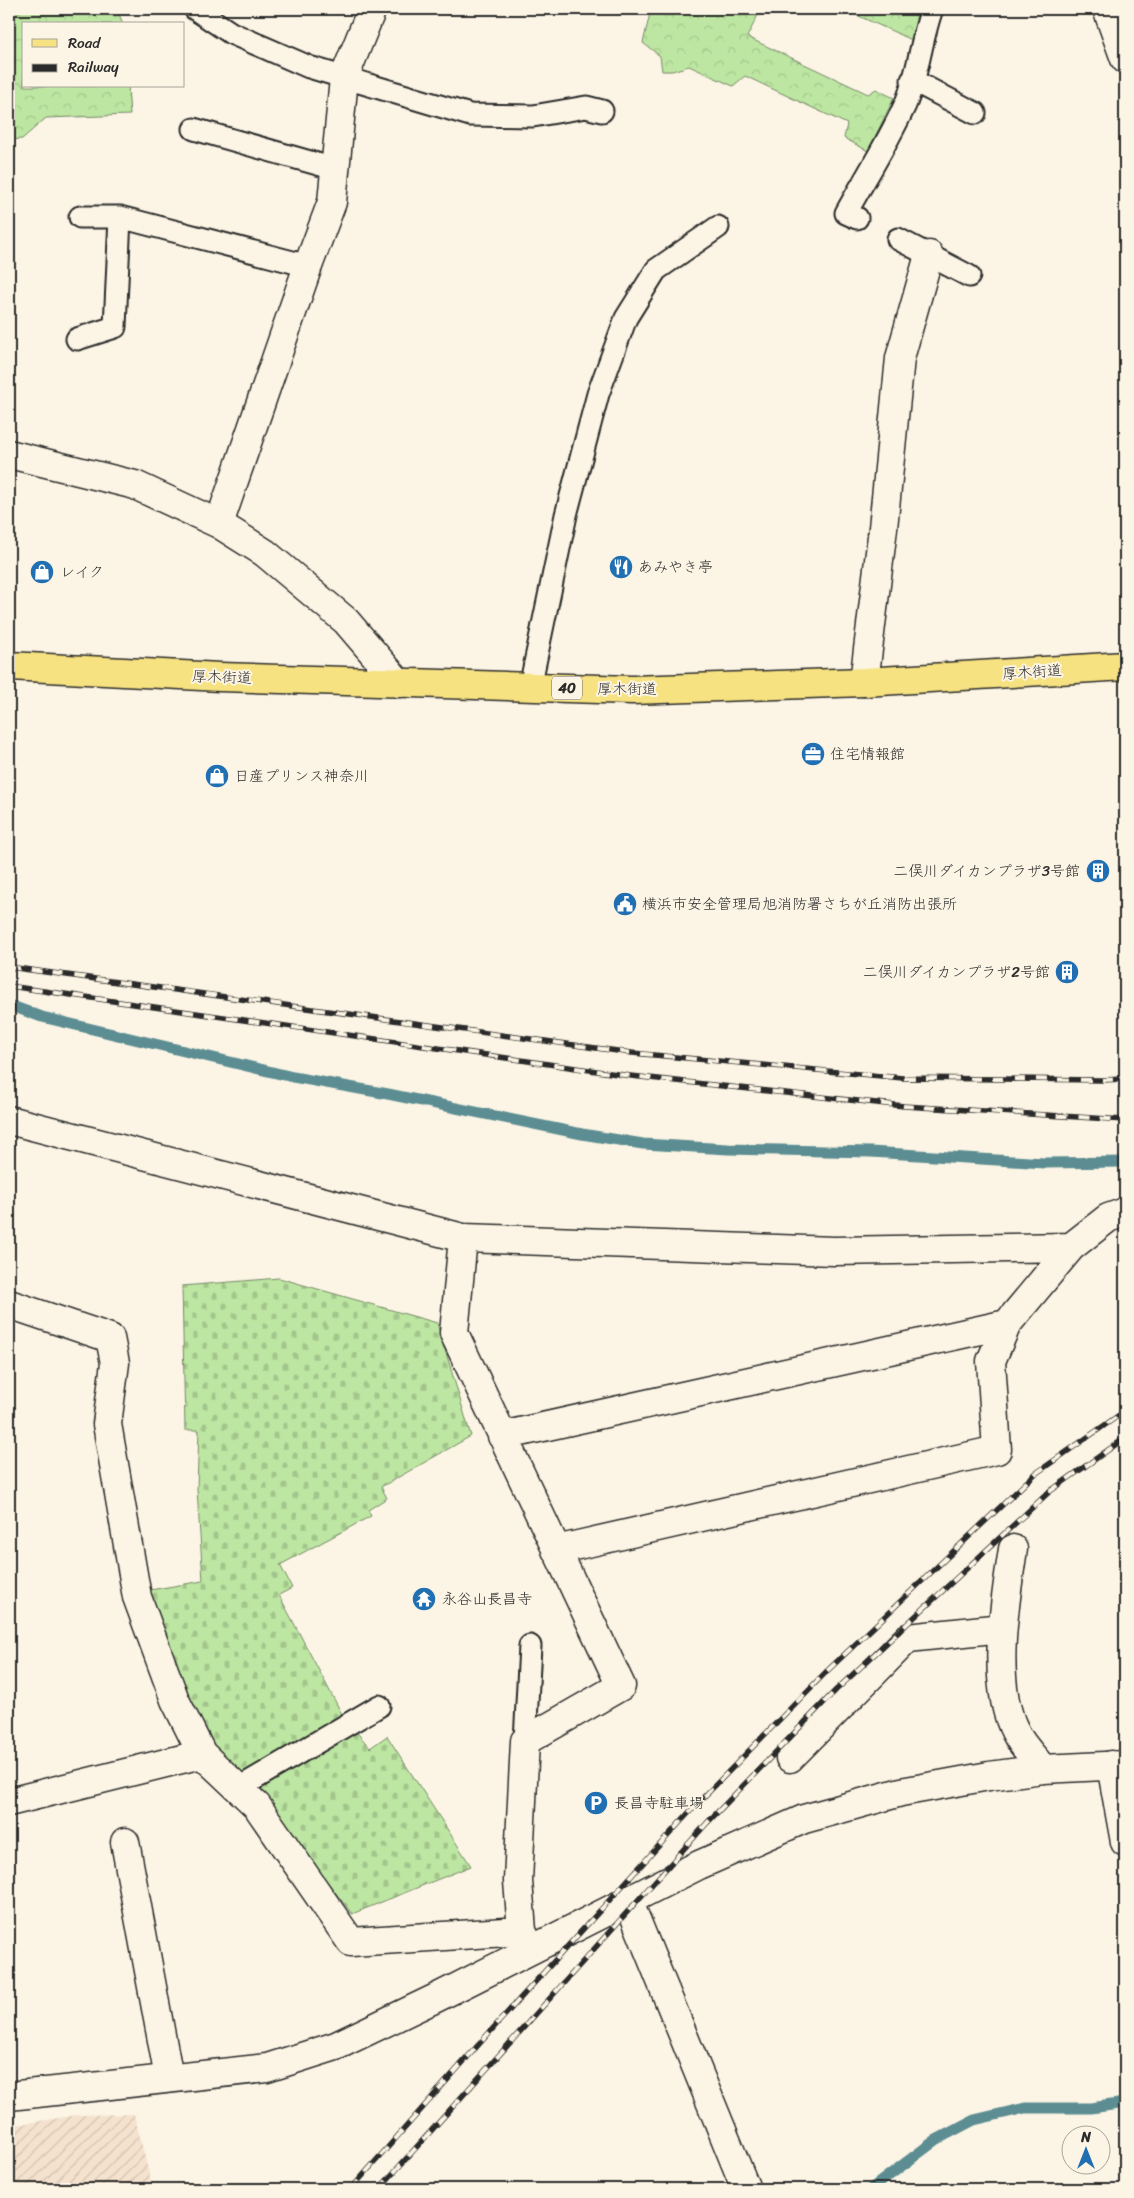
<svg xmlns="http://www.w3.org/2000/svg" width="1134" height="2198" viewBox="0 0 1134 2198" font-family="Sriracha,'Klee One',sans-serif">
  <defs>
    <pattern id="industrial-furrows" width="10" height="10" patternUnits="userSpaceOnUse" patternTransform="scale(1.25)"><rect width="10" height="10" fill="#f5e2ce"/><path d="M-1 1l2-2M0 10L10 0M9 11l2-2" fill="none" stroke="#d2c2b1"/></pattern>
    <pattern id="forest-crowns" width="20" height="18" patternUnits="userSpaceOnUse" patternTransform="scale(1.25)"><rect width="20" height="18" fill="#bde6a2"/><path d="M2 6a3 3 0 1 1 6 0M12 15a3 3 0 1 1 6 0" fill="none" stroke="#a3c58c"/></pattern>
    <pattern id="cemetery-stones" width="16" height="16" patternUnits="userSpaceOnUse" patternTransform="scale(1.25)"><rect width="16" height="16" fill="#bde6a2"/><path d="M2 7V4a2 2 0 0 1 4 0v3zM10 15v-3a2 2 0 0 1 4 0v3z" fill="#a3c58c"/></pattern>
  </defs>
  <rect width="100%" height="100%" fill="#fcf5e5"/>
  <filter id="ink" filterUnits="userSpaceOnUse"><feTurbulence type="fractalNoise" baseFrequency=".02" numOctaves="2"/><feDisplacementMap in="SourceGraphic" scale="10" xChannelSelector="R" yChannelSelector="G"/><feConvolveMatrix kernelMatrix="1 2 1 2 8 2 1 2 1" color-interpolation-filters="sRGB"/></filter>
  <g filter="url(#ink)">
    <path fill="url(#industrial-furrows)" d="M134,2114l19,75h-144v-63l68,-11z"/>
    <path fill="url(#forest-crowns)" stroke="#748866" d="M22,9h95l6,15h-99v62h104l2,29 -84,3 -24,21 -13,1v-128h11z
      M651,9h110l-14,28 121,57 8,-5 18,9 -26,53 -24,-13 3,-14 -102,-48 -12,10 -44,-20 -17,5h-10l-2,-15 -17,-13z
      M843,9h81l-12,31z"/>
    <path fill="url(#cemetery-stones)" stroke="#748866" d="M279,1278l158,45 34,113 -90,51 6,11 -19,12 3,6 -91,49 12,23 -13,7 64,121 27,32 17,-12 84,130 -119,48 -96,-124 -52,-50 -54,-150 53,-9 -6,-92 2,-59h-14l-3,-144z"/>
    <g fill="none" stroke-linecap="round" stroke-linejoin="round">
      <path stroke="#5c8d92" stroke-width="11" d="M9,1005l33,12 251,60 95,17 194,40 61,10 85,5 143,3 173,11 81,-1
        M871,2189l65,-49 38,-20 51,-12h66l34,-5"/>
      <g stroke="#2b2b2b" stroke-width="25">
        <path id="service" d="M195,9l36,24 78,34 161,48 63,1 53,-9 16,4
          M912,80l63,33
          M194,129l141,40
          M80,217h40l188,49
          M857,218l-11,-5c20,-36 42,-71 59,-108 13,-29 16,-66 27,-96
          M898,239l71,37
          M77,339l38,-12 5,-110
          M530,687l36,-172 32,-121 28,-76 30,-48 62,-43
          M525,1741l5,-95
          M239,1788l140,-82"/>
      </g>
      <g stroke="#2b2b2b" stroke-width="31">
        <path id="minor" d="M1107,9l18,50
          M9,454l126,31 84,39 46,29 81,68 53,62
          M219,524l89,-258 24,-64 12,-124 28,-69
          M864,682l19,-154 17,-170 29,-103
          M9,1120l454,118 371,13 237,-4
          M463,1238l-9,95 167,353 -96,55 -7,140 4,50
          M9,1304l101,34 5,25 -8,61 30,173 38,103 27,54 55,52 94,136 171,-11 9,18
          M502,1436l505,-112 64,-77 37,-29 17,-6
          M1013,1549c-8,53 -23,135 3,184 6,13 19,25 27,36
          M556,1550l441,-100 -6,-89 16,-37
          M790,1758l118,-120 94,-10
          M1111,1765l14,77
          M9,1802l193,-48
          M125,1842l44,236
          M628,1900l118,289"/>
      </g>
      <g stroke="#2b2b2b" stroke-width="31">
        <path id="tertiary" d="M9,2096l258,-28 69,-22 100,-48 263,-133 105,-46 97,-27 88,-16 54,-7 82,-4"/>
      </g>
      <g stroke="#2b2b2b" stroke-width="31">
        <path id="primary" d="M9,666l211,11 412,13 232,-8 261,-16"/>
      </g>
      <use href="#service" stroke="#fcf5e5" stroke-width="21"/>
      <use href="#minor" stroke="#fcf5e5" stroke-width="28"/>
      <use href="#tertiary" stroke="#fcf5e5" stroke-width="28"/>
      <use href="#primary" stroke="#f7e281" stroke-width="28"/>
      <g stroke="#2b2b2b" stroke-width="5.5">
        <path id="rail" d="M9,967l623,86 271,25 199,2 23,-1
          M9,986l622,90 273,30 221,14
          M351,2189l145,-164 198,-218 133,-136 208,-197 90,-63
          M379,2189l328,-366 129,-133 213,-198 76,-54"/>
      </g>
      <use href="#rail" stroke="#fcf5e5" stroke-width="4" stroke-dasharray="11" stroke-linecap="butt"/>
    </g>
  </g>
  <defs>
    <g id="restaurant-disc" transform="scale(1.25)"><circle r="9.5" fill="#1f6fb2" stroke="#fcf5e5"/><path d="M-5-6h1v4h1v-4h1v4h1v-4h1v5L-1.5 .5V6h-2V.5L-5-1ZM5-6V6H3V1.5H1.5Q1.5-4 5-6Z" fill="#fff"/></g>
    <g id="shop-disc" transform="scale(1.25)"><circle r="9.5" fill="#1f6fb2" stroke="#fcf5e5"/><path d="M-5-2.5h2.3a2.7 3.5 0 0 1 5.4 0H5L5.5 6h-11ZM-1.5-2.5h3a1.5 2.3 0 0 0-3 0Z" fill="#fff"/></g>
    <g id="office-disc" transform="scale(1.25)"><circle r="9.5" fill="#1f6fb2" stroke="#fcf5e5"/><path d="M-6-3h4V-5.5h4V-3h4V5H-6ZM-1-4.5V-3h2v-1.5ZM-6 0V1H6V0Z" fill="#fff"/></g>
    <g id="building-disc" transform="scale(1.25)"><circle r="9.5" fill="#1f6fb2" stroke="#fcf5e5"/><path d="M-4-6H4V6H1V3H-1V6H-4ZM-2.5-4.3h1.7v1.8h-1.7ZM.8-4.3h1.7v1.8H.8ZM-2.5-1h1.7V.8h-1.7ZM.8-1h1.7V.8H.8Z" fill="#fff"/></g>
    <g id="civic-disc" transform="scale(1.25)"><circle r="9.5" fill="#1f6fb2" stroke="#fcf5e5"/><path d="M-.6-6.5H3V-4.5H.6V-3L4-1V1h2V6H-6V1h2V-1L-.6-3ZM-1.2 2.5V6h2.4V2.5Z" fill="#fff"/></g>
    <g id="temple-disc" transform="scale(1.25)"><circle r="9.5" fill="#1f6fb2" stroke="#fcf5e5"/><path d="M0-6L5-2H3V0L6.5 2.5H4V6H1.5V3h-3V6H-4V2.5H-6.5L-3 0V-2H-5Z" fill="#fff"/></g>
    <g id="parking-disc" transform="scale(1.25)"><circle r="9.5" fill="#1f6fb2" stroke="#fcf5e5"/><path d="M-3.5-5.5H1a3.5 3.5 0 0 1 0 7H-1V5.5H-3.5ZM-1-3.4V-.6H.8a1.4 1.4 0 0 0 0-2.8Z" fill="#fff"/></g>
  </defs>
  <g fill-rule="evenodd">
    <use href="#restaurant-disc" x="621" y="567"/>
    <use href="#shop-disc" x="42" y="572"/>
    <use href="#office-disc" x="813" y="754"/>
    <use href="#shop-disc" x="217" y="776"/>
    <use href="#building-disc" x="1098" y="871"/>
    <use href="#civic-disc" x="625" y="904"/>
    <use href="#building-disc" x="1067" y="972"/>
    <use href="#temple-disc" x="424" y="1599"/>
    <use href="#parking-disc" x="596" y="1803"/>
  </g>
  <g text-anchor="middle" stroke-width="4" stroke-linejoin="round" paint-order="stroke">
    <rect fill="#fcf5e5" stroke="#6a6863" stroke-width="1" x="552" y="676.5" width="30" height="23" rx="4"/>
    <g font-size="14" font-weight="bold" fill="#2b2b2b">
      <text x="567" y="693">40</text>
    </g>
    <g font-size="15" fill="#2b2b2b" stroke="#fcf5e5" text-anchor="start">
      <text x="638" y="572">あみやき亭</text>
      <text x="60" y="577">レイク</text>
      <text x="830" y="759">住宅情報館</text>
      <text x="234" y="781">日産プリンス神奈川</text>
      <text x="1080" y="876" text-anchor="end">二俣川ダイカンプラザ3号館</text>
      <text x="642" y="909">横浜市安全管理局旭消防署さちが丘消防出張所</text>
      <text x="1050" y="977" text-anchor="end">二俣川ダイカンプラザ2号館</text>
      <text x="442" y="1604">永谷山長昌寺</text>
      <text x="614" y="1808">長昌寺駐車場</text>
    </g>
    <g font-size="15" fill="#2b2b2b" stroke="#fcf5e5">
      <text transform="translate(1032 672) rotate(-4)" y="5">厚木街道</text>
      <text transform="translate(222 677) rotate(2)" y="5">厚木街道</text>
      <text x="627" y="694">厚木街道</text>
    </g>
  </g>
  <rect width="1134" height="2198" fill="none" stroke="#fcf5e5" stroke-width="30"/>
  <rect x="15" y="15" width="1104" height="2168" fill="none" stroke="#2b2b2b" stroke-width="2" filter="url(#ink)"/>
  <rect x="22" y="22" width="162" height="65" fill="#fcf5e5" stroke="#a8a49b"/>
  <rect x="32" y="39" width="25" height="8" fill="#f7e281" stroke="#a8a49b"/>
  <text x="68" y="48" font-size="15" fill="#2b2b2b">Road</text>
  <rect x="32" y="64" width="25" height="8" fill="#2b2b2b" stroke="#a8a49b"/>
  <text x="68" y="72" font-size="15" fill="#2b2b2b">Railway</text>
  <g transform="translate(1086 2150)"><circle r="24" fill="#fcf5e5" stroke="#a8a49b"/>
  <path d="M0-4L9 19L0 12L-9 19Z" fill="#1f6fb2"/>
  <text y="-8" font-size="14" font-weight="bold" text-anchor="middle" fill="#2b2b2b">N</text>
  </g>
</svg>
